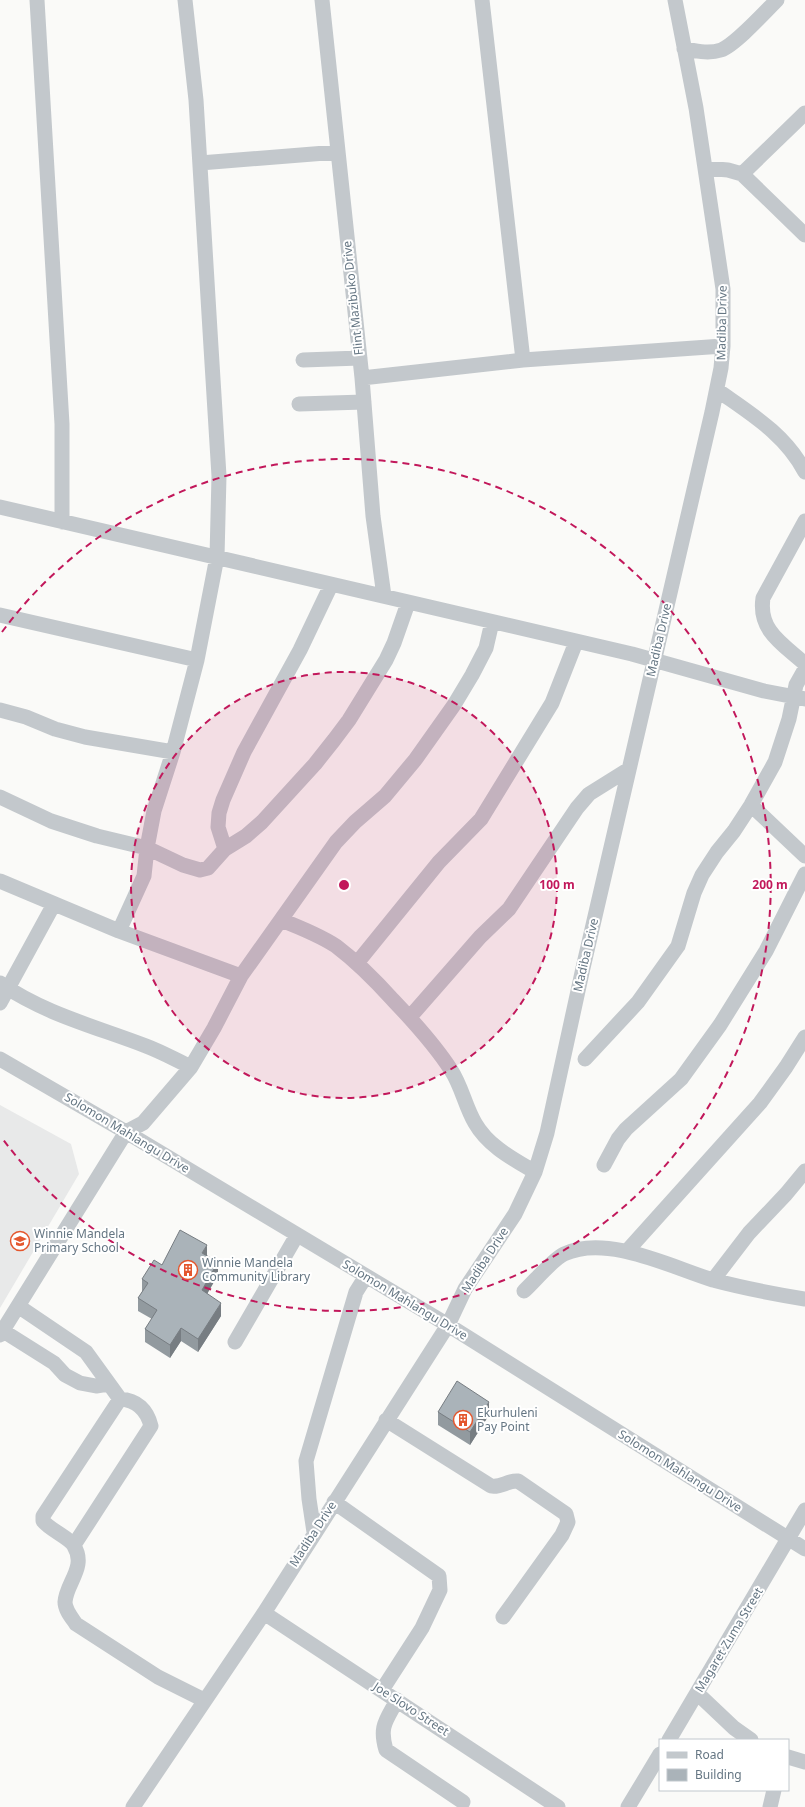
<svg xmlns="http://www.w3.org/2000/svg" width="805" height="1807" viewBox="0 0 805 1807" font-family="'Noto Sans',sans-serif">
  <rect width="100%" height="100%" fill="#fafaf8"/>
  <path fill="#e8e9e9" d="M0,1105l71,39 8,30 -79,134z"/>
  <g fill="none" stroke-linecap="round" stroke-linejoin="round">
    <path stroke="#c3c8cc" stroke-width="15" d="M37,0l25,424v98
      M322,0l40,378 11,138 11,80
      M482,0l41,360
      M684,49c12,2 25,5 37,1 14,-5 44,-38 56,-50
      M200,163l138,-11
      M705,168l23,2 14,4 63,61
      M742,174l63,-61
      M303,360l57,-2
      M362,378l161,-18 200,-14
      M717,390c34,24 68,44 88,82
      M299,404l65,-2
      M0,507l632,147 132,37 41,8
      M805,521l-42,77c-5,33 20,46 42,66
      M0,615l197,45
      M0,710l26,7 29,12 30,8 88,15
      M0,797l51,24 46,15 50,12 36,17 17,5 8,-2 17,-19 21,-13 16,-14 53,-58 19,-24 15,-20 37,-60 8,-17 14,-40
      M751,805l54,51
      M225,849l-7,-22 1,-14 4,-13 21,-48 56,-102 31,-65
      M0,881l119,50 122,45
      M281,920c18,7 38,15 55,26 21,16 39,34 57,54 21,22 42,45 58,70 11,17 14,36 24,53 13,23 38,36 60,49
      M119,931l25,-55 3,-28 7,-37 19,-59 24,-92 20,-103 2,-81 -8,-129 -15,-247 -11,-100
      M357,963l82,-101 42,-43 71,-116 24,-61
      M0,983c44,31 97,44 146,63 16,6 30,14 45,21
      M0,1003l54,-99
      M410,1017l70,-80 29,-28 68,-101 12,-14 40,-25
      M0,1059l126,73 322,193 357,224
      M585,1059l53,-57 40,-56 16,-53 8,-18 15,-23 17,-21 17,-26 24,-43 14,-43 7,-34 9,-16
      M604,1165l14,-26 8,-10 55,-50 39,-54 46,-74 39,-77
      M627,1251l133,-148 26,-36 19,-30
      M713,1280l36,-47 37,-39 19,-23
      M524,1291c10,-9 29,-32 40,-37 43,-20 107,13 149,26 30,8 61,14 92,19
      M18,1306l68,46 34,47c17,1 27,11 31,27l-77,119
      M0,1329l54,34 11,12 15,8 16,3 12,-2
      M0,1335l126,-203 17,-9 48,-56 23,-39 27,-52 95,-134 19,-20 30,-26 30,-36 39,-55 18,-30 14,-27 6,-26
      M235,1342l62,-107
      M120,1399l-77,117v5c7,9 27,17 31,25 13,21 -8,37 -9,56 0,8 7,16 11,22l82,53 46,23
      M386,1420l105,66c10,2 17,-6 27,-5l48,33 2,8 -6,13 -59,82
      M334,1502l105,74 1,14 -18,38 -40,62
      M314,1532l-5,-33 -3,-38 50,-169 10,-16
      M264,1613l294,194
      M697,1693l37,35 17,12
      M397,1700c-11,21 -18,26 -11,50l77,52
      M669,1740l136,-230
      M788,1757l17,5
      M133,1807l131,-194 184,-288 17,-36 50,-75 20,-42 12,-39 36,-165 129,-556 9,-44 2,-22v-57l-27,-181 -21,-108
      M628,1807l32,-53
      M770,1807l4,-17"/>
  </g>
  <path fill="#929a9f" d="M207,1256l11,19 -11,18 14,23 -23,36 -17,-11 -11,17 -25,-16v-13l7,-10 -14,-8v-13l4,-6v-13l20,-14z
    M438,1412l51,3 -19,30 -32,-20z"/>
  <path fill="#777d82" d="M207,1245v13l-5,-5z
    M218,1262v13l-16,28v-13z
    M221,1303v13l-23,36v-13z
    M181,1328v13l-11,17v-13z
    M489,1402v13l-19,30v-13z"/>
  <path fill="#aab3b9" stroke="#777d82" d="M180,1230l27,15 -5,8 16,9 -16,28 19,13 -23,36 -17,-11 -11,17 -25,-16 12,-19 -19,-12 10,-15 -6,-4 12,-19 8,5z
    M457,1381l32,21 -19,30 -32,-20z"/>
  <circle cx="344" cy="885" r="213" fill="#c2185b" fill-opacity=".12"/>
  <g fill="none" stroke="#c2185b" stroke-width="2" stroke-dasharray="7 5">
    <circle cx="344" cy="885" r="213"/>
    <path d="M2 632A426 426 0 1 1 2 1138"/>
  </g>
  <defs>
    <g id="school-ring" transform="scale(1)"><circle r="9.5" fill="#fff" stroke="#e4572e" stroke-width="1.5"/><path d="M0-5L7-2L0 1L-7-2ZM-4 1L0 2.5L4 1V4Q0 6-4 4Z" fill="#e4572e"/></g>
    <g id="building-ring" transform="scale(1)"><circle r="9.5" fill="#fff" stroke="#e4572e" stroke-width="1.5"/><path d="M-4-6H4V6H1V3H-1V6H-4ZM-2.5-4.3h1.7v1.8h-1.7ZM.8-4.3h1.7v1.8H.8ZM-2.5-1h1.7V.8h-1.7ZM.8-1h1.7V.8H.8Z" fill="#e4572e"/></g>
  </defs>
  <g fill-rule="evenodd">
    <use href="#school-ring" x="20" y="1241"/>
    <use href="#building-ring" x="188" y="1270"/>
    <use href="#building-ring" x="463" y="1420"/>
  </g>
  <g text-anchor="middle" stroke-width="4" stroke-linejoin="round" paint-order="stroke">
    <g font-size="12" fill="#657683" stroke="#fff">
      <text transform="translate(353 298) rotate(-96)" y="4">Flint Mazibuko Drive</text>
      <text transform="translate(722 323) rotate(-89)" y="4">Madiba Drive</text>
      <text transform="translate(659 640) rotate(-77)" y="4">Madiba Drive</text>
      <text transform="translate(586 955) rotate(-77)" y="4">Madiba Drive</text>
      <text transform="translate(127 1133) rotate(31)" y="4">Solomon Mahlangu Drive</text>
      <text transform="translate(485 1260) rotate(-57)" y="4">Madiba Drive</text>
      <text transform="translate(405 1300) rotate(31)" y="4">Solomon Mahlangu Drive</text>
      <text transform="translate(680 1471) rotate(32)" y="4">Solomon Mahlangu Drive</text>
      <text transform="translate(313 1534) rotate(-57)" y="4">Madiba Drive</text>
      <text transform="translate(729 1640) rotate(-59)" y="4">Magaret Zuma Street</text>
      <text transform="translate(411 1709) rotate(33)" y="4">Joe Slovo Street</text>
    </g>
    <g font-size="12" fill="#657683" stroke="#fff" text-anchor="start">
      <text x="34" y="1238">Winnie Mandela<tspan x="34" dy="14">Primary School</tspan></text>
      <text x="202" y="1267">Winnie Mandela<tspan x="202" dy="14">Community Library</tspan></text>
      <text x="477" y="1417">Ekurhuleni<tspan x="477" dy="14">Pay Point</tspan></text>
    </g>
  </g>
  <circle cx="344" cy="885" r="6" fill="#c2185b" stroke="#fff" stroke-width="2"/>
  <g font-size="12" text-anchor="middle" font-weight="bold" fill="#c2185b" stroke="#fff" stroke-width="4" stroke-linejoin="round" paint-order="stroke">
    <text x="557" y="889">100 m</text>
    <text x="770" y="889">200 m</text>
  </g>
  <rect x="659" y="1739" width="130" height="52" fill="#ffffff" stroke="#c1c8cd"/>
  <rect x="667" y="1752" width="20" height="6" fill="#c3c8cc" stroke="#c1c8cd"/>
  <text x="695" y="1759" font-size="12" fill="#657683">Road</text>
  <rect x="667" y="1769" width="20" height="12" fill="#aab3b9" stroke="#c1c8cd"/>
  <text x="695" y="1779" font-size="12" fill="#657683">Building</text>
</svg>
